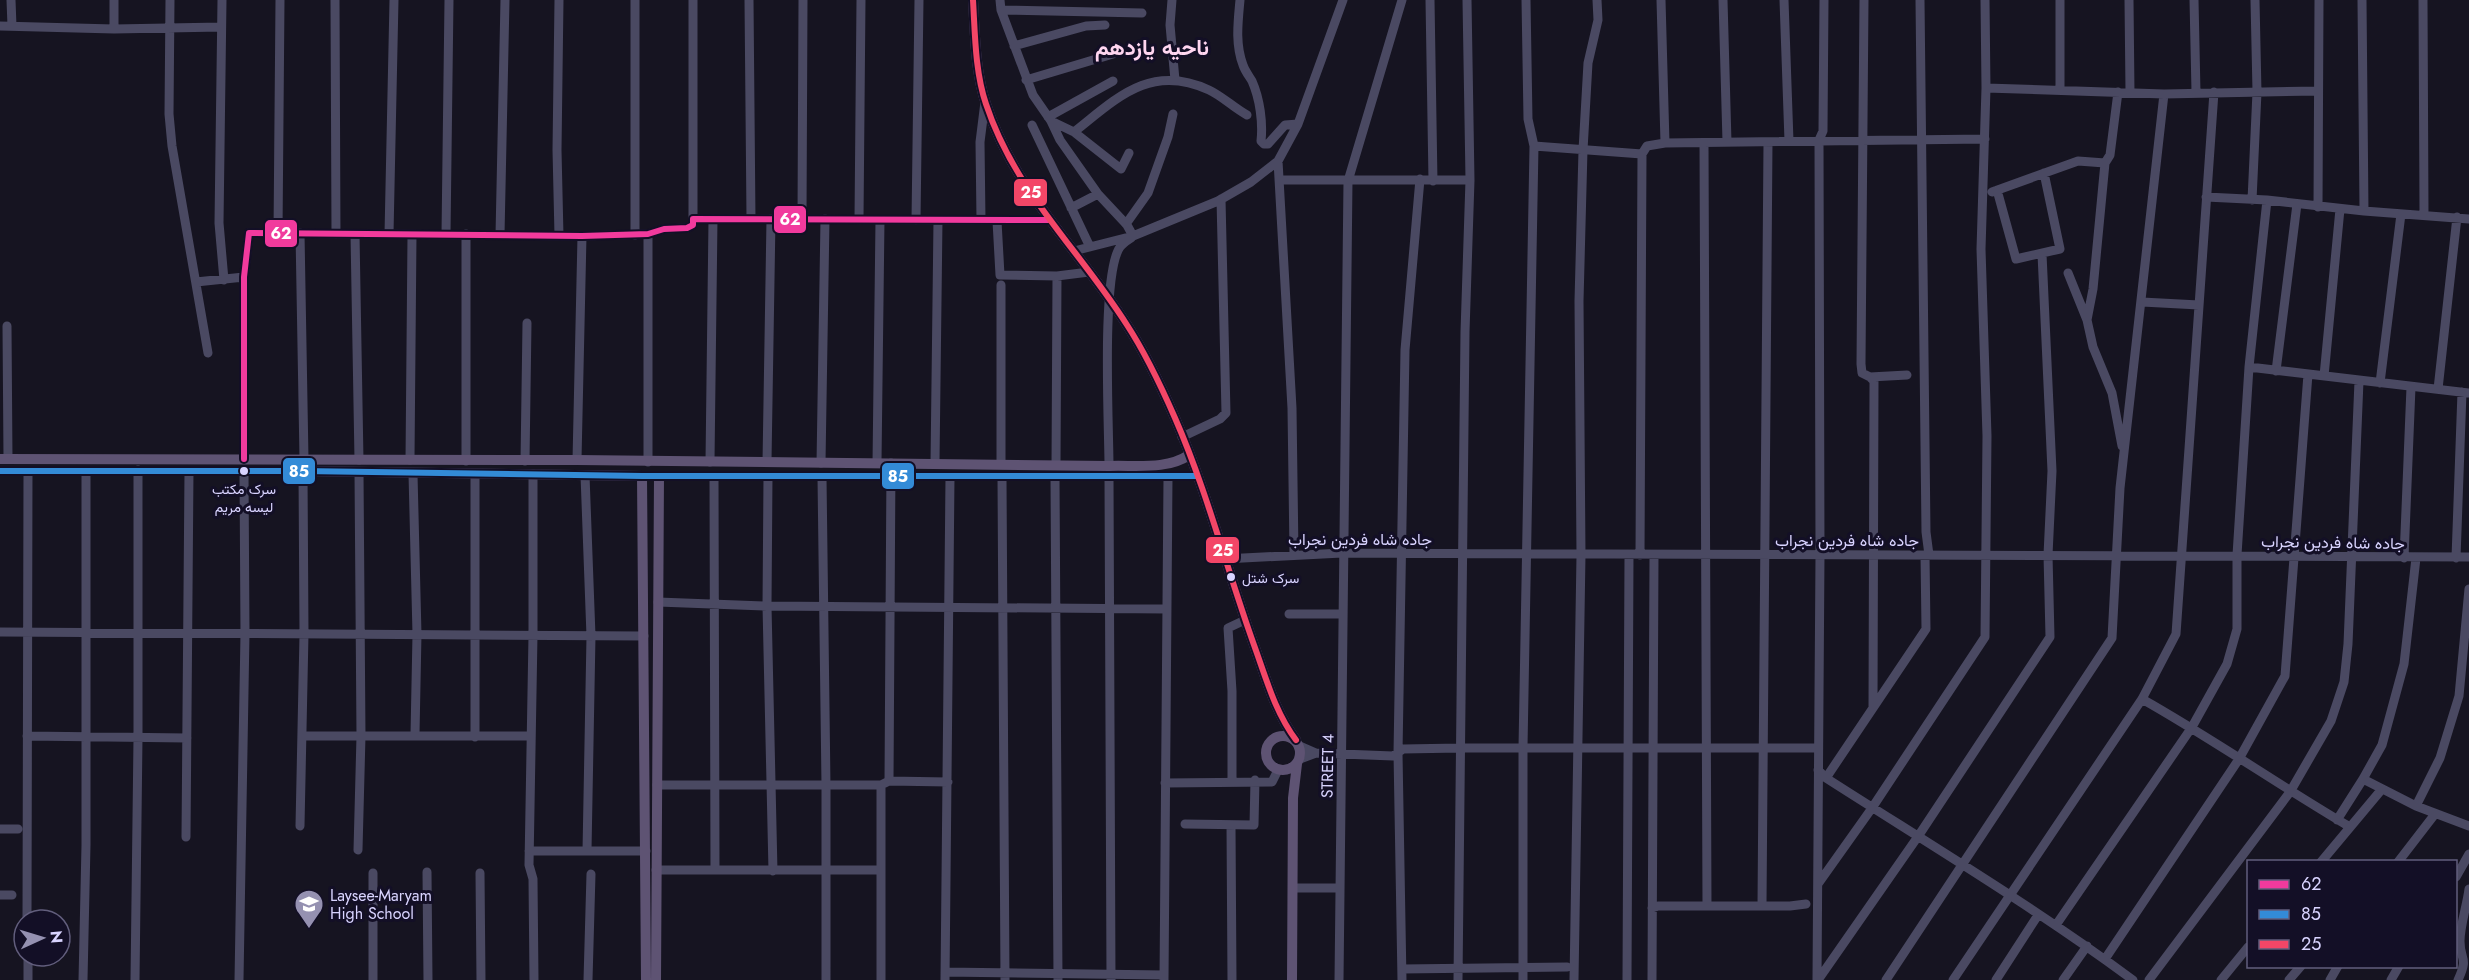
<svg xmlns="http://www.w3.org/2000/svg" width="2469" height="980" viewBox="0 0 2469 980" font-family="Jost,Vazirmatn,sans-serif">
  <rect width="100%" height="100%" fill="#161421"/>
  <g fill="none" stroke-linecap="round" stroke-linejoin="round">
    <path stroke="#4a4962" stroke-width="9" d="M11,0l1,26
      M114,0v29
      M170,0l-1,114 3,32 36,207
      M222,0l-3,223 5,57
      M335,0l1,234
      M559,0l-2,150 2,86
      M635,0v235
      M749,0l2,219
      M1000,0l1,10 32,85 18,26 9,19 38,54 29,31 6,11
      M1172,0l-2,25 5,55
      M1240,0c-2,22 -5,44 3,65 2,6 6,11 9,16 8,18 11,42 9,60l3,3h4l17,-19 13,-1
      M1430,0l3,181
      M1661,0l4,143
      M1723,0l4,142
      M1784,0l5,141
      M1864,0l-3,364 1,9 8,4 4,4 -1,326
      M1920,0l6,532 3,23
      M2060,0v89
      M2129,0l1,92
      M2194,0l2,92
      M2362,0l2,211
      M2423,0l1,214
      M1001,10l141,3
      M0,26l114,3 107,-2
      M1014,46l72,-20 19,-1
      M1026,80l87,-26
      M1986,88l178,6 154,-3
      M1048,117l65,-36
      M1051,121l23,11 47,37 8,-16
      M1032,125l58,122
      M1074,132c43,-34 76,-69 135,-42 13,6 25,18 38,25
      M1704,143l3,763
      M1534,146l108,8
      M1278,161l14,247 2,146
      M1279,180h191
      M1997,190l19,69 44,-10 -16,-76
      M1992,192l86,-31 27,2
      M2206,197l61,3 97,11 105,8
      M2252,200l5,-108 -2,-92
      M2318,207l1,-207
      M1071,208l27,-14
      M693,219v-219
      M802,219l1,-219
      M859,219l2,-219
      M916,220l3,-220
      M981,220l-1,-78 5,-40
      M997,221l3,54 57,1 32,-4
      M1126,224l22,-31 20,-56 5,-23
      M278,233l2,-233
      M300,233l4,226
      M355,234l4,226
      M389,234l5,-234
      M446,234l3,-234
      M648,234v228
      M500,235l5,-235
      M1074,251l59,-15 85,-35 33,-19 27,-21 20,-37 45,-124
      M2068,273l19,47 6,27 19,46 10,53
      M196,282l48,-5
      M1001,285v179
      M2142,302l57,3
      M2087,320l6,-31 12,-126 5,-8 8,-63
      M7,326l1,133
      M2249,367l220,26
      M2276,371l21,-167
      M2324,376l16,-167
      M1870,377l37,-2
      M2380,383l21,-169
      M2438,389l19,-172
      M1182,437l38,-18 6,-6 -5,-214
      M244,459v-182l5,-44 333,3 66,-2 16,-5 23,-1 6,-3v-6l355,1
      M410,460l2,-225
      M577,460l5,-224
      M466,461v-227
      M525,461l2,-138
      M710,462l3,-243
      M767,462l4,-243
      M821,463l4,-244
      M877,463l3,-243
      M935,463l3,-243
      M1056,465l1,-189
      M1109,466c0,-40 -8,-192 11,-219 3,-4 8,-7 11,-9
      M413,474l4,160 -2,100
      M533,474v161l-4,230 4,14 1,101
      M585,475l6,161 -4,215
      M714,476l1,394
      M768,476l-1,130 6,265
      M822,477l4,309v194
      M1002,477l3,503
      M1055,477l3,503
      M1109,477l2,503
      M1640,555l2,-401 5,-8 18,-3 320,-4
      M2404,558l7,-171
      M2416,558l-12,106 -22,81 -19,34 53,27 53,20
      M2456,558l6,-166
      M1224,559l118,-6 1127,4
      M658,602l109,4 399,3
      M1289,614h53
      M0,632l644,4
      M2142,699c71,40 138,87 208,128
      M27,736l160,2
      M303,736h228
      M475,737v-263
      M1300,746l16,7 77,3 10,-7 57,-1h358
      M1300,759l16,-6
      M1818,770l8,8c103,66 208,129 307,202
      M1826,778l100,-149 -1,-74
      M889,781l2,-318
      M1232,781v-90l-4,-63 17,-8
      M1165,783l107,-1 6,-12
      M657,785h224l8,-4 59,1
      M2416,806l24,-48 19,-62 10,-107
      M2337,820l26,-41
      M1185,824l69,1 1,-45
      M1231,825l1,155
      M300,826l4,-192 -1,-163
      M0,829h18
      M186,837l3,-366
      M358,850l3,-114 -2,-264
      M529,851h117
      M2321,862l61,-73
      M2398,862l37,-48
      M656,870h224
      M427,872l1,108
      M480,873l1,107
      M2456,877l13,-23
      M1818,884l54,-76 113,-171 2,-201 -6,-187 5,-161 -1,-88
      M1293,888h47
      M0,895h12
      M1762,906l6,-764
      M1652,908l6,-2h132l16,-2
      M27,920l1,-449
      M2056,925l136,-198 35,-63 10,-35v-74l12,-188 18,-167
      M28,956v24
      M2105,959l134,-200 46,-83 23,-302
      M1402,969l165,-2
      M945,972l219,3
      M83,980l3,-135v-374
      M135,980l3,-242v-268
      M239,980l6,-347 -1,-161
      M373,980v-107
      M588,980l3,-106
      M881,980v-195
      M945,980l5,-503
      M1164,980l4,-502
      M1339,980l9,-799 54,-181
      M1402,980l-4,-227 7,-403 15,-171
      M1458,980l7,-648 5,-152 -3,-180
      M1523,980v-233l11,-601 -6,-27 -2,-119
      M1574,980l7,-425 -2,-254 4,-151 5,-87 10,-43 -1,-20
      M1627,980l2,-425
      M1652,980l2,-425
      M1817,980l3,-425 -1,-415 4,-9 1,-131
      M1818,980l101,-145 131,-198 -2,-82 4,-84 -10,-217
      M1886,980l226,-342 8,-150 44,-394
      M1953,980l189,-281 34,-65 38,-542
      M1996,980l42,-65
      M2063,980l24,-34
      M2149,980l141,-188 41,-71 13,-39 4,-38 11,-263
      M2221,980l27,-33
      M2289,980l12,-14
      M2330,980l8,-14
      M2391,980l8,-14
      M2458,980c11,-24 2,-19 2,-39 0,-15 7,-36 9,-52"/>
    <path stroke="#5e5373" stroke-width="10" d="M973,0c2,33 2,72 13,104 29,88 93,145 141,221 19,29 34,61 48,93 32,73 52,152 79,227 12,33 21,67 42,95
      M0,459l577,1 532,6c27,-1 58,4 80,-11
      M0,471h303l339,5h555
      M642,476l4,504
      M1266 753a17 17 0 1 1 34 0a17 17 0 1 1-34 0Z
      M656,980l3,-504
      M1292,980l1,-182 4,-34"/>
    <g stroke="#130f26" stroke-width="10">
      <path id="bus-1" d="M244,459v-182l5,-44 333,3 66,-2 16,-5 23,-1 6,-3v-6l355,1"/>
    </g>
    <g stroke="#130f26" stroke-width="10">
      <path id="bus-2" d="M0,471h303l339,5h555"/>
    </g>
    <g stroke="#130f26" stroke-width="10">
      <path id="bus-3" d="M973,0c2,33 2,72 13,104 29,88 93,145 141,221 19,29 34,61 48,93 32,73 52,152 79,227 12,33 21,67 42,95"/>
    </g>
    <use href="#bus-1" stroke="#f13a9d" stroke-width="6"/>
    <use href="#bus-2" stroke="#338bd7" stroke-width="6"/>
    <use href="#bus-3" stroke="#f34667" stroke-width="6"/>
  </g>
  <defs>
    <g id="school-pin" transform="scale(1.5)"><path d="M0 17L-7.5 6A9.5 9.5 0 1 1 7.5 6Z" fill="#9591b1" stroke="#130f26"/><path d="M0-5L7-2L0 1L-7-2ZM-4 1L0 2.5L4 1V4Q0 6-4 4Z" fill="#fff"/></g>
  </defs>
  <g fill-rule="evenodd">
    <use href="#school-pin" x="309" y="904"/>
  </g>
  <g fill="#d9d4ff" stroke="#130f26" stroke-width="2">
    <circle cx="244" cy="471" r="5"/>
    <circle cx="1231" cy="577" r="5"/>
  </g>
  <g text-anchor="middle" stroke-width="6" stroke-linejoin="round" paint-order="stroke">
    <g font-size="14" fill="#d9d4ff" stroke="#130f26">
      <text x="244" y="494">سرک مکتب<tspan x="244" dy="18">لیسه مریم</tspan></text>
      <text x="1242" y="583" text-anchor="start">سرک شتل</text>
    </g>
    <g font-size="16" fill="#d9d4ff" stroke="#130f26">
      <text x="1360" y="545">جاده شاه فردین نجراب</text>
      <text x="1847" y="546">جاده شاه فردین نجراب</text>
      <text transform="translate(2333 542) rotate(1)" y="6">جاده شاه فردین نجراب</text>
      <text transform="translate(1327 766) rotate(-89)" y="6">STREET 4</text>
    </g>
    <g font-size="16" fill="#d9d4ff" stroke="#130f26" text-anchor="start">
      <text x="330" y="901">Laysee-Maryam<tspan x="330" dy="18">High School</tspan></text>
    </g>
    <g font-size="22" font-weight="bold" fill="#ffd6f0" stroke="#130f26">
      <text x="1152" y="55">ناحیه یازدهم</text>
    </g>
  </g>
  <g stroke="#130f26" stroke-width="2">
    <rect x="1013" y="178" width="35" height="29" rx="6" fill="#f34667"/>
    <rect x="773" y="205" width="34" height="29" rx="6" fill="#f13a9d"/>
    <rect x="264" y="219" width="34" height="29" rx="6" fill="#f13a9d"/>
    <rect x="282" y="457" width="34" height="28" rx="6" fill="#338bd7"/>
    <rect x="881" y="462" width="34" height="28" rx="6" fill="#338bd7"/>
    <rect x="1205" y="536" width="35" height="28" rx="6" fill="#f34667"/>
  </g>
  <g font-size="16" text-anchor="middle" font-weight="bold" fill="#fff">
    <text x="1031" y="198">25</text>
    <text x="790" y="225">62</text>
    <text x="281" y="239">62</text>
    <text x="299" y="477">85</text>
    <text x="898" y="482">85</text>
    <text x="1223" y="556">25</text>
  </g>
  <rect x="2247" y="860" width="210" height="108" fill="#130f26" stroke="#625e7d" stroke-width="1.5"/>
  <rect x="2259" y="880" width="30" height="9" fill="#f13a9d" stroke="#625e7d" stroke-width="1.5"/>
  <text x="2301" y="890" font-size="18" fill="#d9d4ff">62</text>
  <rect x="2259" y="910" width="30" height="9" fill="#338bd7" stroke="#625e7d" stroke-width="1.5"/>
  <text x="2301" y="920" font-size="18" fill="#d9d4ff">85</text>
  <rect x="2259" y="940" width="30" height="9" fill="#f34667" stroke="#625e7d" stroke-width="1.5"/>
  <text x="2301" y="950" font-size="18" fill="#d9d4ff">25</text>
  <g transform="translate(42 938) rotate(86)"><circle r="28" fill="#130f26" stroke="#625e7d" stroke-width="1.5"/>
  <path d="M0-4.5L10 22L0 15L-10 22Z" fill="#9591b1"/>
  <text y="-9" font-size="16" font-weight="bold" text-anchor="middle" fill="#d9d4ff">N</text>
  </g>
</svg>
